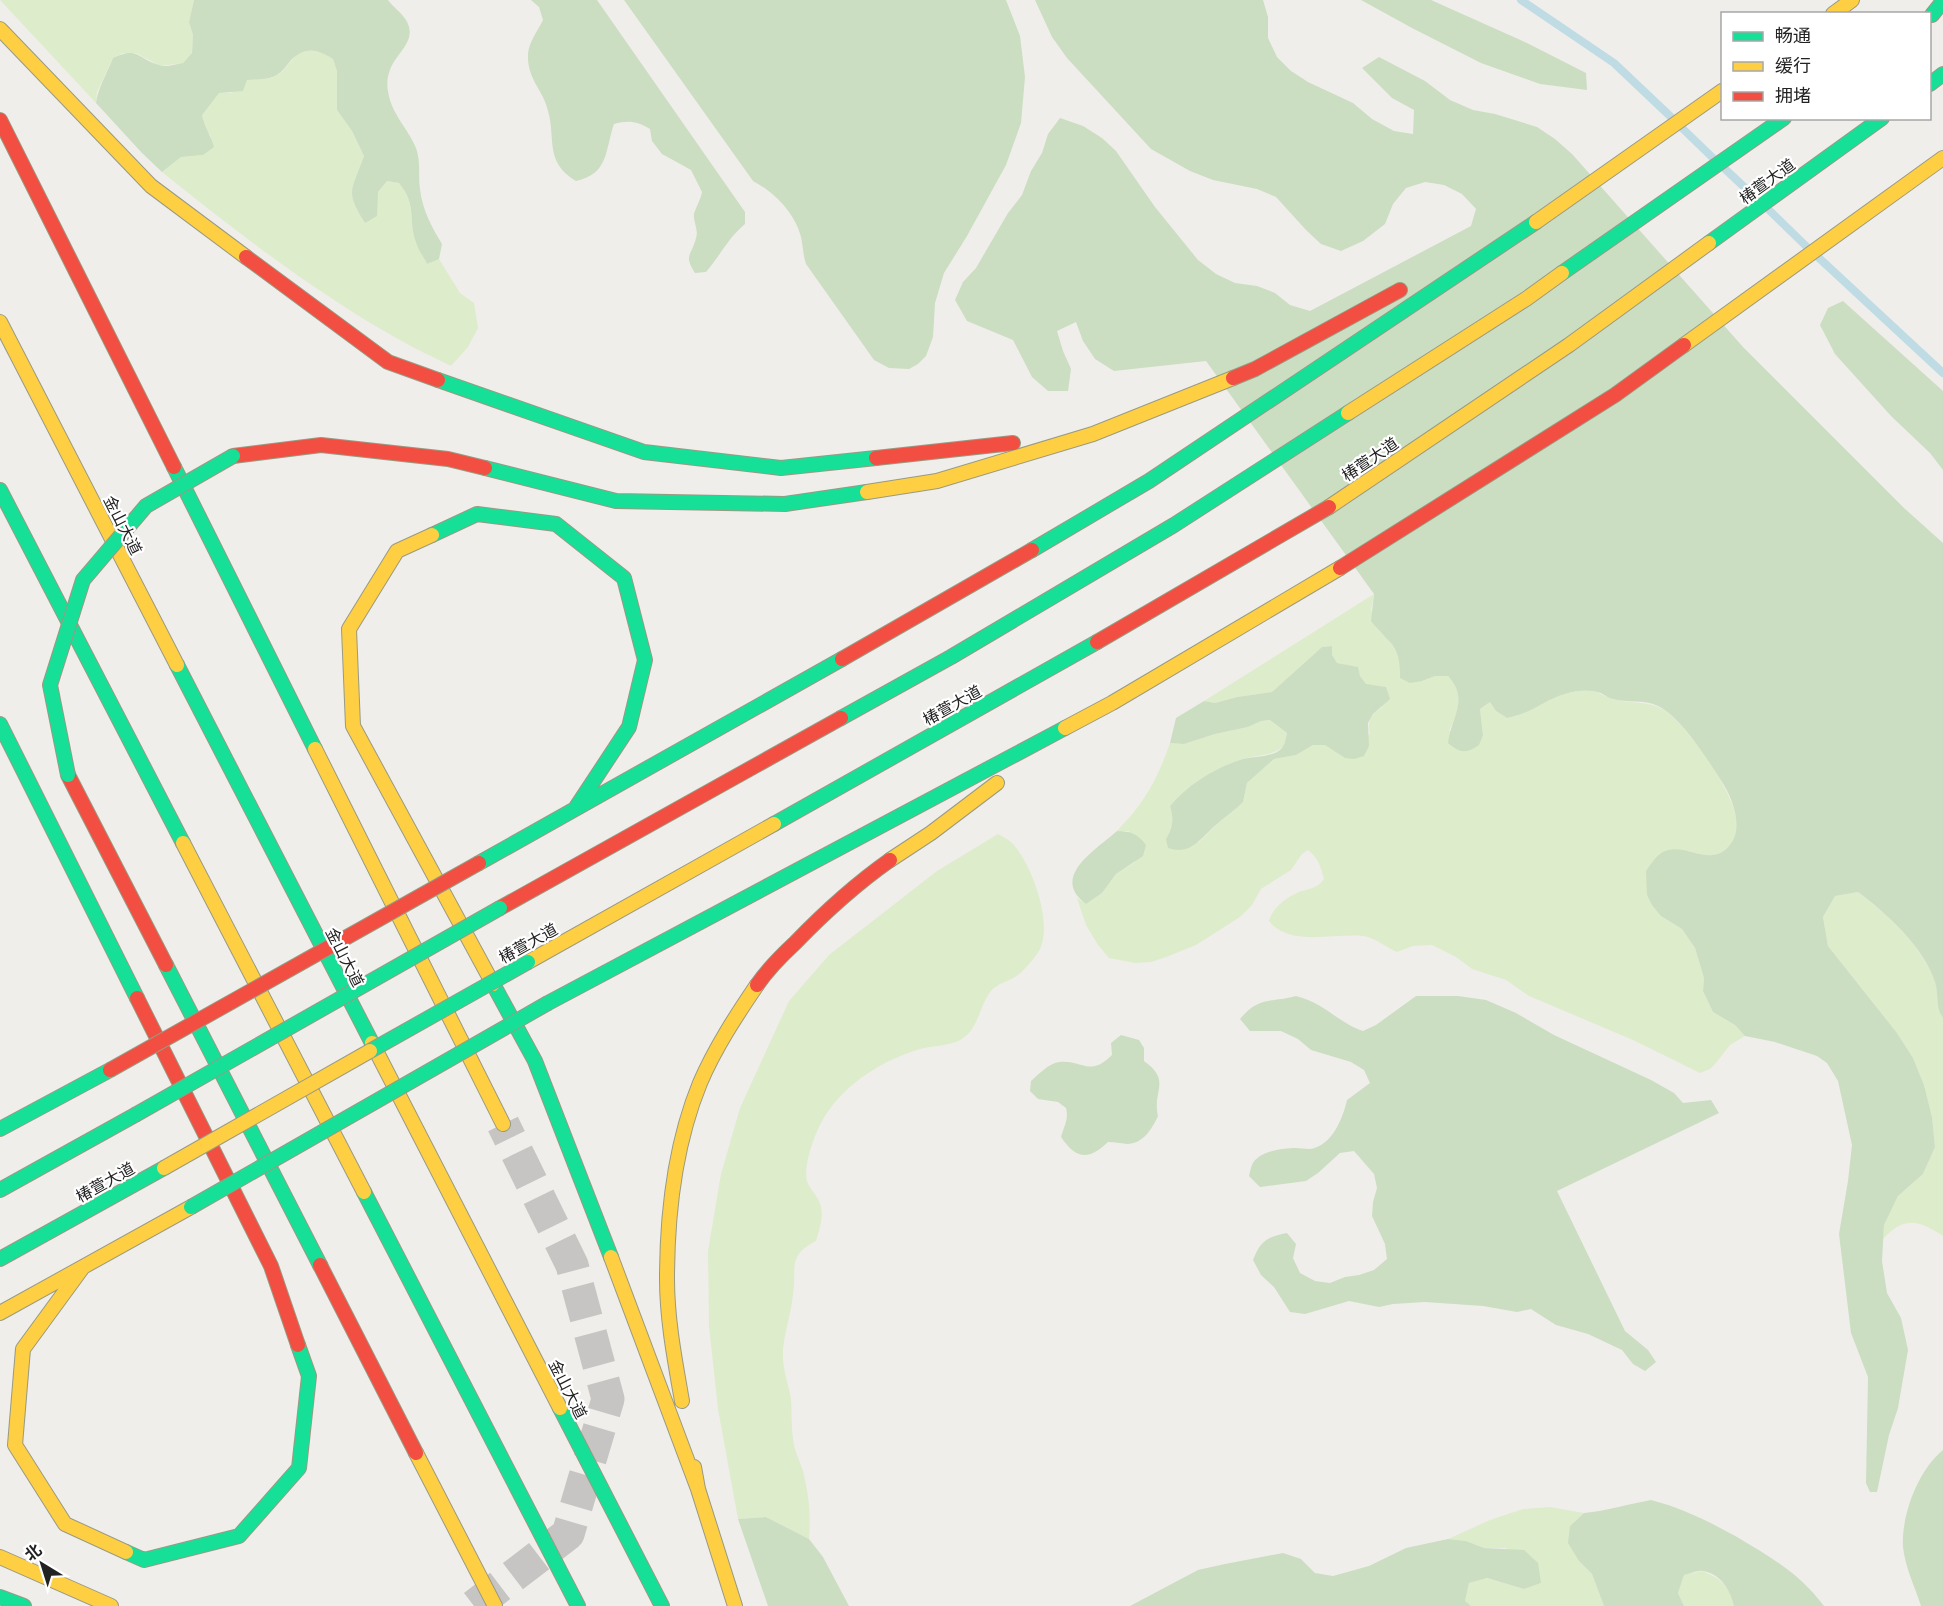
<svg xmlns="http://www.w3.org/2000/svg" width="1943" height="1606" viewBox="0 0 1943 1606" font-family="Ubuntu,'Noto Sans SC',sans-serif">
  <rect width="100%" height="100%" fill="#f0eeeb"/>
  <path fill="#ddeccb" d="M0,0h194l-5,22 4,13 -1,18 -9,10 -23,3 -24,-13h-13l-10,5 -16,34 -1,11z
    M308,50l14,2 11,6 4,13v39l15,21 12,25c-12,34 -20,35 1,67l13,-31 9,-11 12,2c13,14 11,26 14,44 2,12 9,26 14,37l12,-5 21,34 14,10 4,25 -10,19 -17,19c-17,-9 -36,-17 -53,-27 -82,-46 -163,-108 -236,-167l19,-15 22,-2 8,-19 -7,-9 -2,-13 17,-22 12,1 16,-13 25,-2 10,-6 16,-19z
    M1374,594l-3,16 6,19 10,9 13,18v22l22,3 13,-5h13c17,18 11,34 1,55l34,3 -3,-25 10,-7 6,9 11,7c12,-1 19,-7 29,-12 17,-8 34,-16 53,-16 8,0 13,6 21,8 19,7 40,1 57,14 24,19 76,90 70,121 -1,5 -6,11 -10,15 -10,11 -26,7 -39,3l-41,44 14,21 21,13 13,19 9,30 -1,13 10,21 22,13 10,11 -15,9 -14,18 -6,6 -10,4 -67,-33 -104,-44 -23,-16 -34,-11 -16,-12 -24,-12 -19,1 -16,6c-12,-5 -21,-14 -34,-16 -29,-3 -74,11 -94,-15 3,-13 18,-24 30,-29 11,-4 18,-3 25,-13 -3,-12 -6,-21 -16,-29l-6,4 -11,16 -30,19 -9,16 -12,12 -44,28 -30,12 -15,5 -16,1 -26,-5 -11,-13 -12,-20 -9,-27 9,6 16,-11 14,-19 19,-12 -6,-31h-12c28,-29 40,-51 53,-88l14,1 31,-10 33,-7 13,-6 9,-1 17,13 -3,13c-15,12 -27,8 -44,14 -25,8 -53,25 -70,46 4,13 3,21 -4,33l33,3 18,-18 26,-22 4,-19 27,-24 22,-4 17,-10h13l19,13 25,-24c-3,-14 1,-19 12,-27l3,-20 -19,-2 -6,-9 -3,-9 -20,-4 -6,-8v-9l-9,1 -50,45 -35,5 -22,6 -11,-2z
    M998,834c5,3 12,6 15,10 19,21 41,81 26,107 -5,8 -16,21 -24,26 -8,5 -17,6 -24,14 -13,16 -12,42 -35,51 -11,4 -25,4 -36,7 -37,11 -74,34 -95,67 -9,14 -22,48 -18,65 2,7 9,13 12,20 6,12 1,27 -3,40 -29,15 -19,26 -23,54 -2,18 -8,36 -10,54 -1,20 5,32 8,50 1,15 0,30 3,46 2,9 6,17 9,26 6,25 8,43 6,68l-43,-22 -28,2 -20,-110 -9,-83 -1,-75 13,-77 19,-66 49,-107 40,-46 108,-84z
    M1858,892c30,23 63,53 77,89 4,12 0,26 8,37v218c-25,-16 -38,-20 -60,3l1,-14 14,-29 25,-22 12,-27 -3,-30 -8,-32 -11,-27 -16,-25 -69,-87 -5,-29 12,-21z
    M1550,1507l34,6 -14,13 9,35 13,13 12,32h-133l-6,-5 4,-18 17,-5 38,11 17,-6 -35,-35h-22l-18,-7 -18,-2 42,-19 33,-11z
    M1702,1571c20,8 26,14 32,35h-50l-6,-13 6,-18z"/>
  <path fill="#cbdec1" d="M194,0h194c5,7 13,12 18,20 13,22 -12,33 -17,53 -2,5 -2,13 -1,18 3,23 20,37 28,57 5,14 2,27 4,41 2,20 12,39 22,55l-3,15 -12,5c-3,-7 -9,-14 -11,-22 -8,-22 1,-38 -17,-59l-12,-2 -9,11 -1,24 -12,7c-21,-32 -13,-33 -1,-67l-12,-25 -15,-21v-39l-4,-12c-17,-11 -31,-13 -45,5 -4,5 -7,9 -13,12 -8,4 -20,3 -28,4l-4,11 -24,2 -17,22c2,12 9,20 12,32l-11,8 -22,2 -19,15 -20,-19 -46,-50c2,-15 11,-30 17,-45 26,-12 24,1 46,7 7,3 17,-1 24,-2l9,-10 1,-18 -4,-13z
    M531,0h66l148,212v12c-17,14 -25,32 -39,48l-11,1c-12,-18 -3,-18 1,-35 3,-8 -3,-16 -2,-24 1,-5 7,-15 8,-22l-11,-22 -29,-16 -10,-13 -2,-12c-13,-8 -22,-9 -36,-5 -9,26 -5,50 -38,57 -32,-19 -20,-42 -28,-70 -5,-22 -21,-31 -20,-57 1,-12 9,-22 15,-34l-4,-13z
    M624,0h382l14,36 5,41 -4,46 -15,42 -39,71 -23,37 -9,30 -2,34 -7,19 -8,8 -9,5 -20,-1 -15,-8 -68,-96c-3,-9 -3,-18 -5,-27 -6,-24 -27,-45 -48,-56z
    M1035,0h228l5,17v21l9,19 14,14 17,11 45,21 19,16 22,12 19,3 1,-24 -22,-12 -30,-30 17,-11 46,24 25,19 23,10 22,4 42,13 18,12 17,15 171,193 161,161 39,35v475c-8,-10 -4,-24 -8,-36 -11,-35 -49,-69 -77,-90l-23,4 -12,21 5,29 69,87 16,25 11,27 8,32 3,30 -12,27 -25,22 -14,29 -2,36 5,32 14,25 7,32 -10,58 -9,27 -12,57h-7l-4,-9 2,-106 -17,-44 -12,-99 9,-53 4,-36 -14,-64 -11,-18 -10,-7 -42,-14 -30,-6 -10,-11 -22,-13 -10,-21 1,-13 -9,-30 -13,-19 -21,-13 -9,-11 -5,-10 -1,-24c5,-7 11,-17 19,-20 24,-9 47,20 67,-9 11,-16 0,-45 -10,-60 -14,-22 -41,-65 -64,-76 -14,-7 -31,-3 -45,-7 -5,-1 -8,-4 -12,-6 -11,-4 -25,-3 -36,1 -21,6 -37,21 -58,24l-11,-7 -6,-9 -10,7 3,26 -4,10c-13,9 -19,8 -31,-2 3,-26 22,-43 0,-67h-13l-13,5 -12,2 -10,-5c1,-34 -10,-33 -29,-57l3,-27 -168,-233 -92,10 -19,-12 -12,-18 -7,-19 -19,9 6,20 8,18 -3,22h-20l-16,-14 -19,-37 -46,-19 -12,-21 8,-18 13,-14 32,-55 14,-18 9,-24 11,-18 6,-19 12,-16 23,8 19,12 14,13 39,56 43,53 18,14 19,9 22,3 18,7 15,12 20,6 161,-85 5,-17 -14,-15 -18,-9 -19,-3 -19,6 -13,16 -8,20 -22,17 -22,10 -20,-7 -15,-14 -30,-33 -19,-8 -44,-9 -23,-9 -39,-22 -84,-91 -15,-21z
    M1361,0h70l96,43 59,30 1,17 -47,-6 -59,-21 -69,-35z
    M1843,301l100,90v79l-13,-17 -39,-37 -56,-62 -15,-29 8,-17z
    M1332,646v9l5,8 21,4 2,9 6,8 20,3 4,12 -17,15 -5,9 1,23 -5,10 -10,3 -9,-1 -20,-13h-12l-17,10 -22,4 -27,24 -4,19c-8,8 -17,14 -26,22 -16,13 -25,32 -49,24l-2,-9c7,-12 8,-20 4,-33 17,-21 45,-38 70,-46 12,-4 25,-2 37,-8 8,-4 8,-11 10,-19l-17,-13 -9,1 -13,6 -33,7 -31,10 -14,-1 6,-25 28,-17 11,2 22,-6 35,-5 50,-45z
    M1117,831c14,0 21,3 29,14l-3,11 -27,18 -14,19 -16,11c-37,-27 11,-55 31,-73z
    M1296,996c29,7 39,25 67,35l13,-6 40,-29h42l28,4 30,13 38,22 97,45 23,13 9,10 28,-3 8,13 -162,78 68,140 23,19 8,12 -11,9 -12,-7 -11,-14 -34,-16 -32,-9 -25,-16 -14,3 -34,-6 -58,-4 -32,2 -14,3 -30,-6 -44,13 -15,-2 -16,-25 -13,-12 -8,-15c8,-20 14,-23 34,-27l9,11 -3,14 7,15 15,8 15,2 15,-6 14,-2 15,-5 13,-11 -2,-15 -13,-28 1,-14 4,-14 -3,-14 -20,-23 -14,2 -22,20 -12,8 -46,6 -11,-11c1,-4 2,-10 4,-13 7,-12 30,-15 43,-15 4,0 9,1 14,1 22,-3 33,-31 37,-49l23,-17 -6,-13 -13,-8 -40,-12 -13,-11 -17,-8h-31l-10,-12c19,-23 30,-16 56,-23z
    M1121,1035l18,5 5,8v13c28,20 8,29 14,55 -6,13 -15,28 -31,28 -7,-1 -12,-2 -19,-2 -20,19 -32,17 -47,-5 3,-11 8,-18 5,-29l-8,-6 -20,-3 -8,-8 1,-10c8,-7 17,-17 28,-19 23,-3 30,16 53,-7l-1,-12z
    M1943,1450v156h-22c-6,-19 -16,-39 -18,-59 -2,-31 15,-77 40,-97z
    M1651,1500c31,8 59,22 86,37 35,21 62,36 87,69h-90c-4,-16 -13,-32 -31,-35 -5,-1 -13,3 -19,4l-6,18 6,13h-80l-12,-32 -13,-13 -11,-18 2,-17 14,-13c23,-2 44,-9 67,-13z
    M766,1517l43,22 14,18 26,49h-81l-30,-87z
    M1448,1539l18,2 18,7 40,2 14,13 3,20 -17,6 -37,-11 -18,5 -4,18 6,5h-341l68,-36 27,-6 58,-11 18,6 14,14 18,3 36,-10 37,-18z"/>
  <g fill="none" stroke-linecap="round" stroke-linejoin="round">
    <path stroke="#bfdbe3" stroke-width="8" d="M1521,0l93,63 57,54
      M1682,128l32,31
      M1725,169l33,31
      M1769,210l39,38
      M1819,258l124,115"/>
    <path stroke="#c7c5c3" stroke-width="33" stroke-dasharray="33 16" stroke-linecap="butt" d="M474,1606l94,-72 40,-135 -36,-134 -69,-141"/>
    <g stroke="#999a82" stroke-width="16">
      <path id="fast" d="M1932,15l11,-14
        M1930,84l13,-10
        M1709,243l173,-125
        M1562,273l222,-155
        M438,380l206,72 137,16 95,-10
        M174,467l141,282
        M485,468l131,33 169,3 82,-12
        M0,490l183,353
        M432,535l45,-21 79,10 68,54 21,82 -16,67 -54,82
        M1032,550l117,-69 387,-259
        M177,665l195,378
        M841,718l110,-61 223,-132 174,-112
        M0,724l137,274
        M774,824l323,-182
        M479,863l363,-204
        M166,965l154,300
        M493,984l42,77 76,196
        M548,1003l517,-275
        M0,1129l110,-59
        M0,1190l135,-75
        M364,1192l214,414
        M0,1259l164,-91
        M560,1408l102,198
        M126,1552l18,8 95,-24 60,-68 10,-92 -11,-31
        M0,1597l24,9"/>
    </g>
    <g stroke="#999a82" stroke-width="16">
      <path id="slow" d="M1833,14l19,-14
        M0,29l151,157 95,71
        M1536,222l186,-131
        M0,322l177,343
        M1684,345l259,-187
        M1348,413l178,-114 36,-26
        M867,492l70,-11 156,-47 140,-56
        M1329,507l240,-162 140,-102
        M432,535l-35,16 -48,78 4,97 140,258
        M1065,728l47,-25 228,-135
        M315,749l188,375
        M183,843l181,349
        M890,860l41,-27 66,-50
        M528,962l246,-138
        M372,1043l188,365
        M611,1257l87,232
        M83,1267l-60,82 -8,96 50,79 61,28
        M0,1313l191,-106
        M682,1401c-7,-40 -15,-81 -15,-122 0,-65 8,-135 33,-196 15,-35 36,-67 57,-98
        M416,1453l79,153
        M694,1467l4,22 37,117
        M0,1557l111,49"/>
    </g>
    <g stroke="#999a82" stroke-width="16">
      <path id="jam" d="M0,120l174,347
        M246,257l142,105 50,18
        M1233,378l22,-9 145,-79
        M233,456l88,-11 127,14 37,9
        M876,458l137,-15
        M1340,568l275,-173 69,-50
        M1097,642l232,-135
        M842,659l190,-109
        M68,775l98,190
        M500,908l341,-190
        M757,985c11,-16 24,-29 38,-42 29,-30 61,-59 95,-83
        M137,998l134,268 27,79
        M320,1265l96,188"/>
    </g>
    <use href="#fast" stroke="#16e098" stroke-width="14"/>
    <use href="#slow" stroke="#ffcf43" stroke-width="14"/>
    <use href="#jam" stroke="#f24e42" stroke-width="14"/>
    <g stroke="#999a82" stroke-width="16" stroke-linecap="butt">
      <path id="fast-bridge" d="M68,775l-18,-90 33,-105 63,-74 87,-50
        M370,1051l158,-89
        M135,1115l365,-207
        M191,1207l357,-204"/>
    </g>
    <g stroke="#999a82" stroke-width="16" stroke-linecap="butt">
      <path id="slow-bridge" d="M164,1168l206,-117"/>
    </g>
    <g stroke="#999a82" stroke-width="16" stroke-linecap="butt">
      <path id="jam-bridge" d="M110,1070l369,-207"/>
    </g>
    <use href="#fast-bridge" stroke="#16e098" stroke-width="14"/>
    <use href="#slow-bridge" stroke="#ffcf43" stroke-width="14"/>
    <use href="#jam-bridge" stroke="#f24e42" stroke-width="14"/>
  </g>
  <g text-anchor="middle" stroke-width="4.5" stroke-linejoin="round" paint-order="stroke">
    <g font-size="16" fill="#222" stroke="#fff">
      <text transform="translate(1767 181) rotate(-36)" y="6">椿萱大道</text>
      <text transform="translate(1370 459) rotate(-34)" y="6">椿萱大道</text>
      <text transform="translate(123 525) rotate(63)" y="6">金山大道</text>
      <text transform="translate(952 705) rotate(-29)" y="6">椿萱大道</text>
      <text transform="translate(528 943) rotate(-29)" y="6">椿萱大道</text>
      <text transform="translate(345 957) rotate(63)" y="6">金山大道</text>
      <text transform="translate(105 1182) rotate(-29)" y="6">椿萱大道</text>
      <text transform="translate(568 1389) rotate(63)" y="6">金山大道</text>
    </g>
  </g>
  <rect x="1721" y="12" width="210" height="108" fill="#ffffff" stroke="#a7a7a7" stroke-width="1.5"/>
  <rect x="1733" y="32" width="30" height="9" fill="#16e098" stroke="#a7a7a7" stroke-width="1.5"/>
  <text x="1775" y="42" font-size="18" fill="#222222">畅通</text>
  <rect x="1733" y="62" width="30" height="9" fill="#ffcf43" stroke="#a7a7a7" stroke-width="1.5"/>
  <text x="1775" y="72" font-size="18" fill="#222222">缓行</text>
  <rect x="1733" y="92" width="30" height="9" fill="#f24e42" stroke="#a7a7a7" stroke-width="1.5"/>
  <text x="1775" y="102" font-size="18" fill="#222222">拥堵</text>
  <g transform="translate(42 1564) rotate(322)" stroke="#ffffff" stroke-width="4.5" paint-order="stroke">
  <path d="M0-4.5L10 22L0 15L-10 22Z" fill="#222222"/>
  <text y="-9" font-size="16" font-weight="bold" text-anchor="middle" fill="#222222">北</text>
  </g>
</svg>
